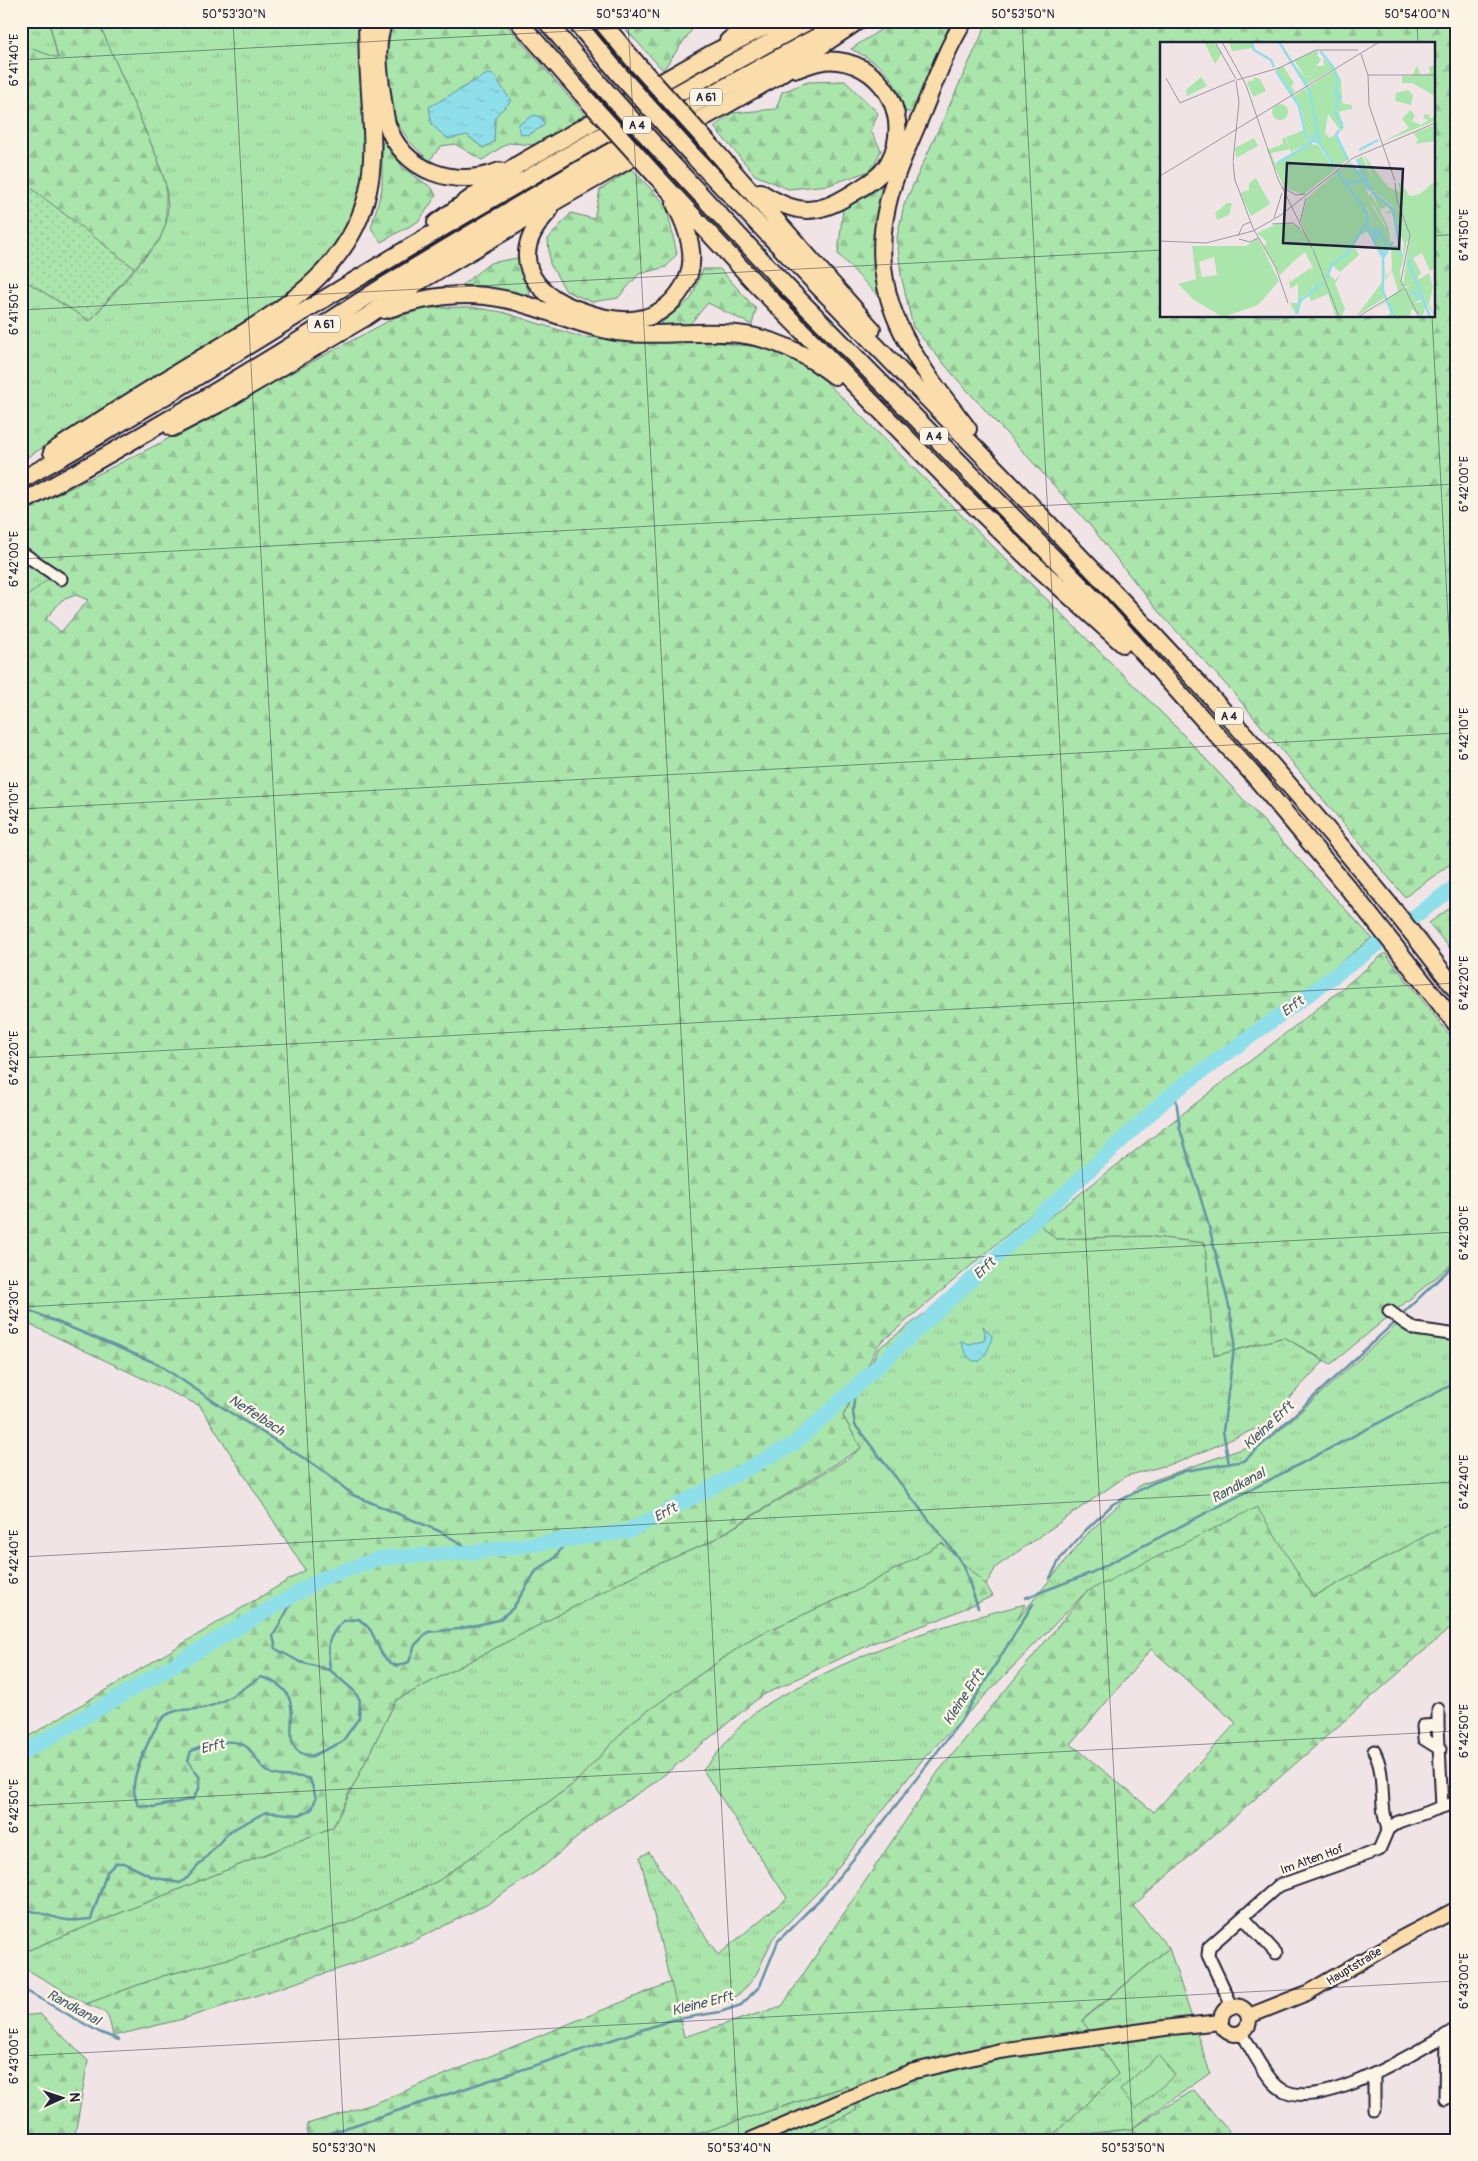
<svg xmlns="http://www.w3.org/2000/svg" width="1478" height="2161" viewBox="0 0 1478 2161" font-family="Pangolin,sans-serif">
  <defs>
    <pattern id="grass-tufts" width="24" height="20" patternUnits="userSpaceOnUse" patternTransform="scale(1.25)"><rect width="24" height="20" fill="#aae5ab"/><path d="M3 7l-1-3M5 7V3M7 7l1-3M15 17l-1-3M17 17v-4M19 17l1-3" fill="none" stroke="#92c494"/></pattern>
    <pattern id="forest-firs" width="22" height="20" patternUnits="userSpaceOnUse" patternTransform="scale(1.25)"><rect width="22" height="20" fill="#aae5ab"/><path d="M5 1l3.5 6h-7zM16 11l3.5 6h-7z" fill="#92c494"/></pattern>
    <pattern id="park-dots" width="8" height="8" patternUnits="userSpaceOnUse" patternTransform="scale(1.25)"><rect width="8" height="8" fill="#aae5ab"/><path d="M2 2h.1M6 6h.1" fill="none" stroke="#92c494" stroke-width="1.8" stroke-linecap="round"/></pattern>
    <pattern id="water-ripples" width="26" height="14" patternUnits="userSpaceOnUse" patternTransform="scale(1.25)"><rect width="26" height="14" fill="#8fdfeb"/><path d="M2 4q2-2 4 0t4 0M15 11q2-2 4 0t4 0" fill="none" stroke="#7bbfca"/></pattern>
  </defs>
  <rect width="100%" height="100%" fill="#f1e4e6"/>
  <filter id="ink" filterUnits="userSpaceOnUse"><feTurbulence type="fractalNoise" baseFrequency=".02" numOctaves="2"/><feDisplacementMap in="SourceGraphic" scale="10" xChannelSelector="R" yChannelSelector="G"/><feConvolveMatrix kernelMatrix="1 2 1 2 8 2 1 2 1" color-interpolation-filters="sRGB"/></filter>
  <g filter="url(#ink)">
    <path fill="url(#grass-tufts)" stroke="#668473" d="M21,21h28l9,38 -37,-14z
      M98,21h262l8,107 -7,75 -35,60 -50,40 -255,158v-183l69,43 69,-80 7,-18 2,-16 -2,-21 -8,-26z
      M21,546l36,26 -36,30z
      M1040,1225l17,14 90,-3 58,7 9,113 70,-19 40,24 -60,64 -85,37 -53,14 -130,91 -10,18 -44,-42 -86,48 -102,46 -121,84 -58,62 -137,98 -91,42 -100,31 -84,22 -77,28 -65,-38v-13l312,-126 63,-127 248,-130 64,-27 141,-85 12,-10 -18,-32 36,-68z
      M1399,1323l28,14 24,-1 6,3v180l-144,78 -227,-5 -163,167 -101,129 -49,50 -17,37 -12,15 -16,12 -51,9 -37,-154 9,-5 69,103 69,-57 -84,-128c15,-17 29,-36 45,-52 16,-14 37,-24 56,-34 73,-39 141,-60 222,-80l-9,16 71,-87 52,-48 130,-46z
      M1169,1948l41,125 -79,56 -71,8 -5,-4 63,-59 -36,-53z
      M848,2086l9,24 -62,30h-118z"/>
    <path fill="url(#forest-firs)" stroke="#668473" fill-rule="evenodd" d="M49,21h49l60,139 8,26v37l-7,18 -25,27 -6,-5 -107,15v-233l37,13z
      M391,21h112l83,95 -50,29 -28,-2 -26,17 -27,-16 -14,2 -12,15 -19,-19 -17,-25 -9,-38v-44zM495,117l-1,25 -11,6 -16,-13z
      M618,21h80l-35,49z
      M894,21h57l-39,92 -7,-2c-11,-36 -20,-45 -54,-62z
      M988,21h469v838l-52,38 -174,-207 -74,-80 -68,-86 -134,-147 -42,-50 -12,-52 -4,-38 7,-32zM1162,44h272v272h-272z
      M845,81l33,32 -7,18 10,19 -9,20 -43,15 -41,4 -33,-14 -41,-48 18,-14 44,-4 6,-17 26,-10z
      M387,141l16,27 29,20 4,8 -17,25 -38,21 -10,-14 11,-39v-46z
      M632,169l34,36 11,49 -11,13 -27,7 -21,24 -26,4 -26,-11 -16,-27 -2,-25 23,-26 23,6 6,-29z
      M877,187l6,3 -10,44 4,61 -39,-41 5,-45z
      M517,258l14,40 -69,-13 28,-22z
      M703,269h17l36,40 -4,16 -44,-22 -18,21 -31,1 32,-26z
      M470,307l32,5 79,25 139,6 41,4 37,15 26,18 31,30 322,318 195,210 -197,154 -297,253 -35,71 18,32 -153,95 -64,27 -248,130 -63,127 -312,126v-212l284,-171 -105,-164 -179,-86v-719l36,-29 -36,-26v-33l143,-72 232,-124 34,-9zM76,595l12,5 -27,32 -15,-13 16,-19z
      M1457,903v54l-28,-34z
      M1385,953l72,91v216l-126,104 -47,-27 -70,19 -9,-113 -58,-7 -91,3 -16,-14 287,-224z
      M1257,1507l56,90 144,-78v103l-324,284 36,42 -87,72 36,54 -63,59 5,4 71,-8 63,-39 42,50h-441l62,-30 -10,-24 -169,54h-371v-16l66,-20 298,-122 13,55 98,-31 156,-234 148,-180zM1151,1649l85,74 -82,89 -83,-68z
      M942,1543l44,42 7,11 -55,24 -65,23 -112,53 -107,87 -54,35 -57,49 -57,38 -73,36 -65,25 -165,53 -70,17c-5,-23 -4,-24 -27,-32l77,-28 84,-22 100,-31 91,-42 137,-98 58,-62 121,-84 102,-46z
      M40,2014l48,47 -14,79h-53v-124z"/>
    <path fill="url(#park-dots)" stroke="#668473" d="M21,102l5,82 108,84 -44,53 -69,-43z"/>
    <path fill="#aae5ab" stroke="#668473" d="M1158,2055l17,20 -39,34 -16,-19z"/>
    <path fill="url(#water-ripples)" stroke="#6393a5" d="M487,74l7,1 17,26 -16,16 -1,25 -11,6 -16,-13 -19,4 -16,-14 -3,-18z
      M534,115l7,2 4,8 -17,10 -7,-1 -3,-9z
      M983,1326l9,10c-2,10 -5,18 -12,25h-7l-5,-4 -8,-15 1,-2 6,4 17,-3 1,-8z"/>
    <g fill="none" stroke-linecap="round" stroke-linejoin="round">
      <path stroke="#6393a5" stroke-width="2.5" d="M1175,1091l5,38 28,94 21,83 6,35 -12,90 6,33
        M21,1307l137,57 73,49 87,54 35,28 86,36 36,21
        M1401,1315l56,-53
        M855,1388l-2,24 2,13 102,131 7,11 14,41
        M1050,1578l10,-19 25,-28 28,-27 40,-21 32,-12 59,-10 152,-140
        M1025,1598l66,-25 366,-191
        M330,1670c-2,-25 -5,-30 13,-49l16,-2c4,4 9,7 12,12 8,15 9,28 26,35l12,-4 6,-17 13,-13 30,-3 41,-9 14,-12 23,-37 19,-13 11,-17
        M21,1909c16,1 30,9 46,11 8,1 16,-1 24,-1l16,-47 9,-9h8l29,14 27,6 7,-5 43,-47 36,-19 33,3 13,-6 4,-11 -6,-19c-14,-6 -28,1 -42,-7 -8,-5 -13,-17 -20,-24 -14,-13 -42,-3 -57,3l-3,10 12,17 -1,11 -6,10 -39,8 -16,-2c-2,-6 -5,-13 -4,-19 0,-15 20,-61 31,-70 12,-9 26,-5 38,-8 21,-4 40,-20 58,-31 55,16 14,62 40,76 3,2 8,2 11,3l30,-14 17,-24 1,-18 -7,-10 -23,-20 -30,-8 -24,-13 -3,-13 24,-43
        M21,1988l78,44 20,8
        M309,2140l363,-120 48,-8 21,-7 19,-19 18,-45 45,-45 51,-62 86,-112 73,-118"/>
      <path stroke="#8fdfeb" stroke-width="15" d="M1415,916l42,-31
        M21,1754l302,-176 57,-20 95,-6 154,-21 165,-87 381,-353 202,-146"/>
      <g stroke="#22223b" stroke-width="15">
        <path id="minor" d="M21,552l40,27
          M1389,1311l16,12 10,6 42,6
          M1438,1709v16
          M1440,1749l-16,-10 -1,-13 15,-1 4,82
          M1374,1751c13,24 4,53 14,78
          M1243,1917l33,36
          M1232,2006l-24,-51 1,-8 69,-61 101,-36 9,-21 10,-7 59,-20
          M1242,2033c9,15 24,46 39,56 38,24 131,-35 165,-54l-1,64
          M1446,2035l11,-7
          M1374,2074v36"/>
      </g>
      <g stroke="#22223b" stroke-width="18">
        <path id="major" d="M1221 2020a14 14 0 1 1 28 0a14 14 0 1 1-28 0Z
          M1249,2016l58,-23 93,-54 57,-30
          M751,2140l159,-68 90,-21 172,-24 49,-5"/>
      </g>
      <g stroke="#22223b" stroke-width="20">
        <path id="highway" d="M384,21c-8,21 -6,43 -3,65 2,12 3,26 6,38 16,48 69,65 113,47
          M518,21l64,73
          M546,21l54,63
          M575,21l44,53
          M601,21l36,43
          M964,21c-20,32 -32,69 -47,104 -11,26 -24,53 -30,82 -21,93 28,153 81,222
          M728,41l9,-7 10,-13
          M711,146l161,183
          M693,156c259,274 535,533 764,835
          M674,166l111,119 315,320 156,173 102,122 99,125
          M656,176l102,110 201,205 73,71 91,82
          M760,192c33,21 54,25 88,4 14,-9 33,-18 41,-34 23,-42 -3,-95 -51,-101 -15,-2 -27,3 -41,8
          M549,211c-41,43 -21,81 30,99 40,15 79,18 104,-23 17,-26 5,-58 -8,-83
          M436,223l83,-59 192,-110 65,-33
          M385,310c39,-13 78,-20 119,-11 39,8 74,27 113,33 36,5 71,-1 107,1 42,1 78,18 111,43
          M172,428l54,-28 140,-83 44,-30 151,-89 213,-120 84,-57
          M52,452c43,-29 87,-56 131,-83 72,-44 165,-87 185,-178 7,-33 4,-65 2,-98 -2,-24 -3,-48 -3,-72
          M21,480c118,-65 231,-138 346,-207 145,-88 293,-171 442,-252
          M21,503c83,-45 165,-93 245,-142 40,-24 78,-50 118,-75 151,-92 305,-181 462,-265"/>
      </g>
      <use href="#minor" stroke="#fcf5e5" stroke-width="11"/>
      <use href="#major" stroke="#faddab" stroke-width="14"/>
      <use href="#highway" stroke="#faddab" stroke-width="16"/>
      <g stroke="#22223b" stroke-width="20" stroke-linecap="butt">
        <path id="highway-bridge" d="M637,64l74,82
          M619,74l74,82
          M600,84l74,82
          M582,94l74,82"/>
      </g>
      <use href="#highway-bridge" stroke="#faddab" stroke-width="16"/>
    </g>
  </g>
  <path fill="none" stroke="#22223b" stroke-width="1" stroke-opacity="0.45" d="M233,21l111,2119M628,21l111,2119M1022,21l111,2119M1417,21l1,23M21,60l743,-39M1434,236l23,-2M21,310l1141,-60M1432,316l25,469M21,559l1436,-75M21,809l1436,-76M21,1058l1436,-75M21,1307l1436,-75M21,1557l1436,-75M21,1806l1436,-75M21,2056l1436,-75"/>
  <g text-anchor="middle" stroke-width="5" stroke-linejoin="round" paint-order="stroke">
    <g fill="#fcf5e5" stroke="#63616e" stroke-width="1">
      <rect x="690" y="88.5" width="32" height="17" rx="4"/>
      <rect x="623" y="116.5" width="28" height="17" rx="4"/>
      <rect x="308" y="315.5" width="32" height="17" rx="4"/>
      <rect x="920" y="427.5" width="28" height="17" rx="4"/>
      <rect x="1215" y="707.5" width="28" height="17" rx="4"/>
    </g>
    <g font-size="11" font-weight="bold" fill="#22223b">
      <text x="706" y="101">A 61</text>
      <text x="637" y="129">A 4</text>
      <text x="324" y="328">A 61</text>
      <text x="934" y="440">A 4</text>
      <text x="1229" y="720">A 4</text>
    </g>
    <g font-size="12" fill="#22223b" stroke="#fcf5e5">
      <text transform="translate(1312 1859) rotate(-20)" y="4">Im Alten Hof</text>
      <text transform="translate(1354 1966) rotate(-31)" y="4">Hauptstraße</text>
    </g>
    <g font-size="14" font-style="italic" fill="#435b70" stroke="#fcf5e5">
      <text transform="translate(1292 1006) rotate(-36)" y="5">Erft</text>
      <text transform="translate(984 1268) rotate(-43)" y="5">Erft</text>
      <text transform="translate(257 1415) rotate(33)" y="5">Neffelbach</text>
      <text transform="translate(1268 1425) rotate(-43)" y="5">Kleine Erft</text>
      <text transform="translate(1238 1485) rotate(-28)" y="5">Randkanal</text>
      <text transform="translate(665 1512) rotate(-28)" y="5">Erft</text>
      <text transform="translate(963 1697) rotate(-57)" y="5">Kleine Erft</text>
      <text transform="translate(212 1746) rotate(-13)" y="5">Erft</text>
      <text transform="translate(702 2003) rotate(-14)" y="5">Kleine Erft</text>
      <text transform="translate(74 2007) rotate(29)" y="5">Randkanal</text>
    </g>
  </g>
  <g transform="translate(1160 42)">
    <rect width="275" height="275" fill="#f1e4e6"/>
    <path d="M69,0h23l1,6 -21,3zM157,8l1,4 -12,10 4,6 7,-2 1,4 -3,4 -10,1 -11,-17zM144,88l3,14 -16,8 -5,-15zM94,96l4,8 -22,12 -1,-10zM202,114l10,21 -1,12 21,20 1,3 -9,2 6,-4 -3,-4 -7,4 -8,-18 -7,-6 8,21 14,23 4,14 -3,4 -6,-18 -7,-4 -7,-17 -17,-19 2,-9 7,-6 4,5 -6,-9 2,-5 -3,-7zM96,136l14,26 -19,12 -11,-23 9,-3v-7zM67,161h5l-3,12 -12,5 -2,-7zM237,161l32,16 6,7v42l-5,3 -8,-18 -9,5 8,15 -4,5 -8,-27 3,-14 -5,5zM120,181l17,2 22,23 -12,8 -2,-4 -18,15 3,15 19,-13 4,20 -12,9 -5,17 -6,-12h8v-19l-7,4v5l-4,-28 -16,-22 15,-3 -3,4 4,21 18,-13 -7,1 2,-14 -4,-4 -27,6 -4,-5zM242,224l-2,10 4,13 6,-4 4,7 -6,1h6l5,6 -4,1 -1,3 12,-2 -8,-21 11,-7 4,14 -4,17 6,13 -8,-13 -5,13 -10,-8 -3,8h-24l6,-4 -5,-11 -11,7 23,-18z" fill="#aae5ab"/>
    <path d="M156,12l5,6 -5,6h8l-1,-8 12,10 -29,17 -15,-24 14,16 10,-1 2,-8 -7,2 -4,-6zM275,23v31l-23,-13h-10v-7h10l5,-10 4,9 9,-2 -1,-6zM123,24l11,17 -3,3 4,6 -3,2 -16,-25zM175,28l5,9 3,31 -4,2 5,16 -3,3 -13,-17 -3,19 5,5 6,-4 13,25 -13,9 -17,-26 -12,-5 -5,-26 -8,-15 12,-8 7,18 -5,-19zM112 70a8 8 0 1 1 16 0a8 8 0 1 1-16 0ZM250,68l5,5 -3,6 9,4 7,-5 -5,-2 2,-4 5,1 -2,3 7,-1v4l-53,21 27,-14 -7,-9zM275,83v16l-19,3 2,-5 -5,-6zM125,95l5,12 -19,4 4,11 32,-20 -1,-6 6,4 -3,2 9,1 17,25 -32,25 -19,-8 -17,-37 16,-6 -1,-5zM204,113l24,32 12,5 -2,-8 3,-2 9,15 12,-4 13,-12v45l-6,-7 -19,10 2,8 -3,14 17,50 -3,2 -3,-3 -9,4 7,-7 -14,-8 10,3 -4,-7 -7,2 7,-52 -13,-32 10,39 -5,23 -2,5 1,18 -3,2 -6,-19 -7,9 1,17 -2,-38 2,18 6,-7 -1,-24 9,-1 3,12 1,-14 -13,-31h3l-1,-6 -22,-17 -4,-10 5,-3zM190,120l10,13 -1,6 -6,1 -1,7 -1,2 12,10 12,25 7,4 6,18 -6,9 -14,-26 -9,5 -5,9 5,10 -19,17 -8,-7 -3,9 6,6 7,-6 -7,9 10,26 -4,8h-5l-8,-23 -17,7 -2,-5 -7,4 -5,13 3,-13 13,-11 -4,-20 4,-1 -6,-12 11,-8 -4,-6 -3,3 -10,-23 6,-24 30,-26 14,18 -13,-19zM211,152l17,32 3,18 -6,-19 -17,-29zM119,181l-2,5 -11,8 3,5 24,-7 7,5 -3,6v-7l-8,8 -3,-2 1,20 10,-6 -17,17 -16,-29 3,-4 -10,-9zM98,196l21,43 -21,24 -35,12 -29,-17 -16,-16 18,-5 -4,-33h54zM54,215l3,18 -15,2 -3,-15zM222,240l2,16 -28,19z" fill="#aae5ab" fill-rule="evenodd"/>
    <path d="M41,35l6,9 -20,10 -1,-6zM248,48l5,5 -2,10 -16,-4 1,-8z" fill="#aae5ab"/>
    <path d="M44,0h9l9,11 -7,11zM176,28l5,10 1,23 10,2v4l-15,3 -3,7 -16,-21 -3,-9 1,-7zM275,139v45l-26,-30 10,-1zM137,194l3,3 -2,14 7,-1 -18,13 -4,-21 10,-2z" fill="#aae5ab"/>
    <path d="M94,35l6,2 6,12 -13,6 -6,-15 7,-2z" fill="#aae5ab"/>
    <path fill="none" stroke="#8fdfeb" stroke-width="2.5" d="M92,0l2,8 17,10 3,7M119,0l30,48 11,54 16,25M160,9l14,17M174,28l4,9 -3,13 5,6 -3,2 -1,15 6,8 -1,6M116,29l23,35 7,31 14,7M179,88l-3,5 12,25M199,108l19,-10M197,117l14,32M117,121l34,-20 6,-11M191,122l19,26M177,129l30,42 1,17 15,28v33l11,26M185,141l19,-2M212,150l21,17 8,47M209,189l8,-2 -3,5 5,7 -2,-6 4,-4 5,14 -4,10M223,216l10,-16M248,218l22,57M167,236l5,-14 15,-10 20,-32M249,250l6,1 4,6 -2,1M137,272l3,-13 24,-19"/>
    <path fill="none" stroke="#9e96a2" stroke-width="1" d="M55,0l21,37M62,0l24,43 32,94 34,69M201,12l7,21 1,30 26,76M208,33h67M6,36l14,25 55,-23M77,38l42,-12 37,-18h42M73,119l6,-59 -3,-21M73,120l2,19M0,134l219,-134M75,138l18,48 23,40 12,35M235,141l2,17 13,35 -9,46 18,36M122,145l14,8 9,-1M114,176l8,-25M140,180l6,-24M112,182l21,-1 7,6M78,194l5,-11 8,-3M79,197l11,3 8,-4M0,199l46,2 47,-12 28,-16 72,-57 82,-35M153,207l26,68M198,275l45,-28"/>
    <path fill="#22223b" fill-opacity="0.15" stroke="#22223b" stroke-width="2.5" d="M127,121l116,6 -4,80 -116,-6z"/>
    <rect width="275" height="275" fill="none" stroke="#22223b" stroke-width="2.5"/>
  </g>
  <rect width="1478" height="2161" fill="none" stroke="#fcf5e5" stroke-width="55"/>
  <g transform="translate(62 2098) rotate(87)" stroke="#fcf5e5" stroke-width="4" paint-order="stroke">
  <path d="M0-4L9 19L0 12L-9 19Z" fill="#22223b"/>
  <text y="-8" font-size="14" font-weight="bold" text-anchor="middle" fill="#22223b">N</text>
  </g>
  <rect x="28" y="28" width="1422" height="2106" fill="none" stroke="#22223b" stroke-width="2"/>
  <g font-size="12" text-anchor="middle" fill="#22223b">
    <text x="234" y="18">50°53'30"N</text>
    <text x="628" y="18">50°53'40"N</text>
    <text x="1023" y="18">50°53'50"N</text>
    <text x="1417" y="18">50°54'00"N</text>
    <text transform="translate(14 60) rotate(-90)" y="4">6°41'40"E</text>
    <text transform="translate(1464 235) rotate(-90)" y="4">6°41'50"E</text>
    <text transform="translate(14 309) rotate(-90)" y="4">6°41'50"E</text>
    <text transform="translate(1464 484) rotate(-90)" y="4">6°42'00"E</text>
    <text transform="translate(14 559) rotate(-90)" y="4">6°42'00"E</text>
    <text transform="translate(1464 734) rotate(-90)" y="4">6°42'10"E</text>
    <text transform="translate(14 808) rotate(-90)" y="4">6°42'10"E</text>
    <text transform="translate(1464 983) rotate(-90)" y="4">6°42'20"E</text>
    <text transform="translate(14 1058) rotate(-90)" y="4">6°42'20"E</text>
    <text transform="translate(1464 1233) rotate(-90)" y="4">6°42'30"E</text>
    <text transform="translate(14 1307) rotate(-90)" y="4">6°42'30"E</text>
    <text transform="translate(1464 1482) rotate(-90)" y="4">6°42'40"E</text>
    <text transform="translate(14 1557) rotate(-90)" y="4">6°42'40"E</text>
    <text transform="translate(1464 1731) rotate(-90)" y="4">6°42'50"E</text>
    <text transform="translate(14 1806) rotate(-90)" y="4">6°42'50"E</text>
    <text transform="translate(1464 1981) rotate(-90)" y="4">6°43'00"E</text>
    <text transform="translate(14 2056) rotate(-90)" y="4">6°43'00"E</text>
    <text x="344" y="2152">50°53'30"N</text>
    <text x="739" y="2152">50°53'40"N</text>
    <text x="1133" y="2152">50°53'50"N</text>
  </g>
</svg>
